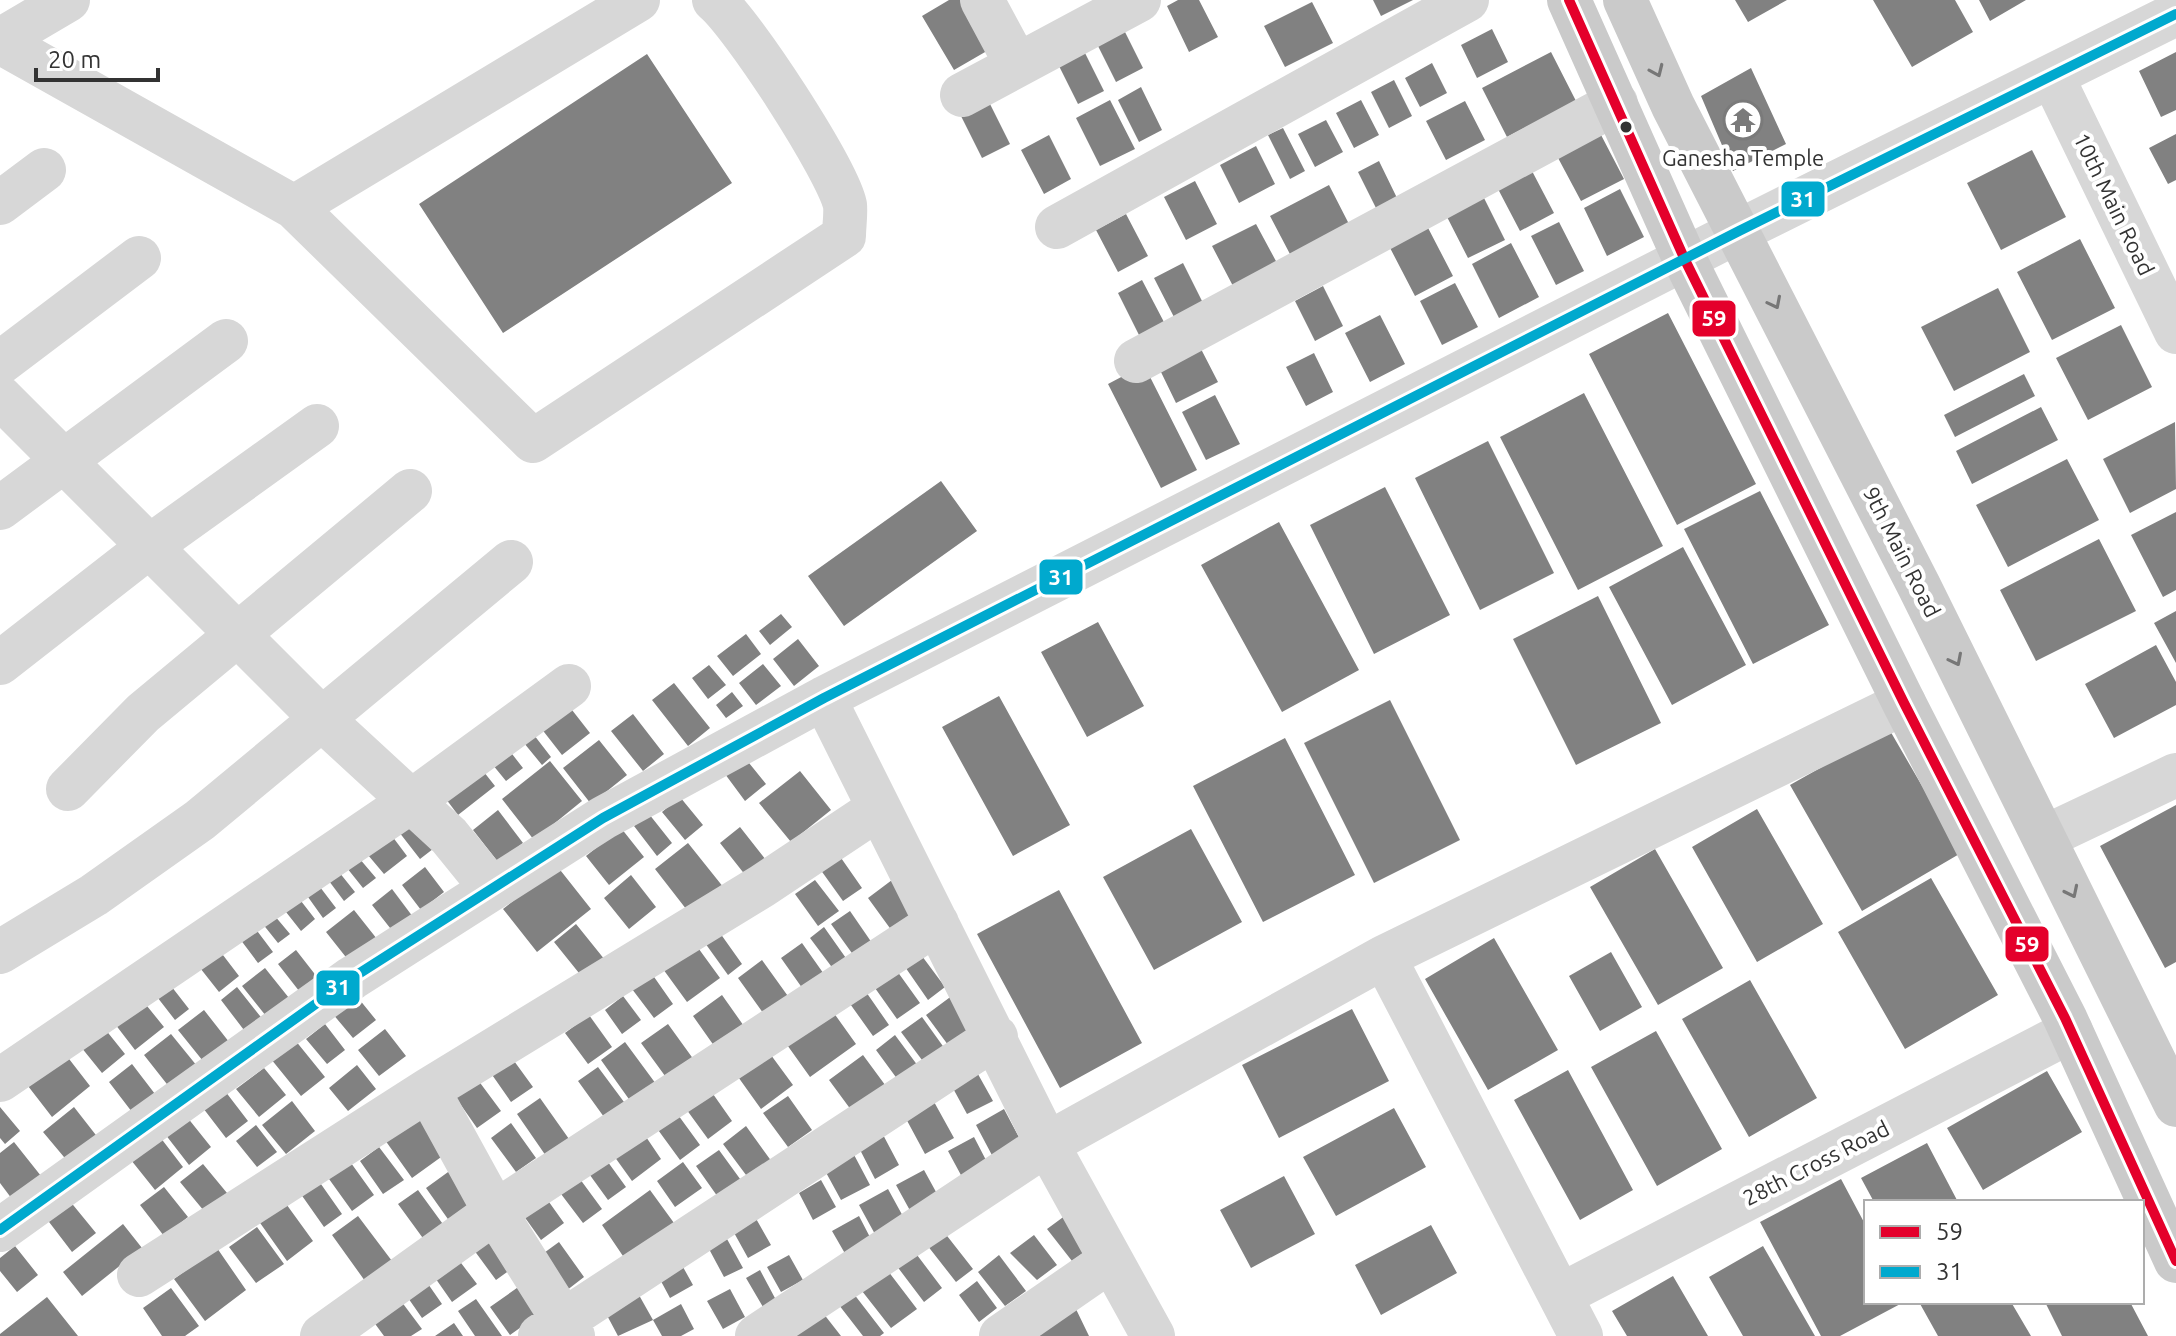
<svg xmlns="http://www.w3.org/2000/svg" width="2176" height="1336" viewBox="0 0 2176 1336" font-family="Ubuntu,sans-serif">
  <rect width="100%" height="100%" fill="#fff"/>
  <path fill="#818181" d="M949,0h15l28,48 -38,22 -32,-54z
    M1178,0h21l19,37 -29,15 -22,-46z
    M1373,0h40l-32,16z
    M1735,0h52l-39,22z
    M1873,0h82l18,32 -61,35z
    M1979,0h47l-36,21z
    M1312,2l21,41 -48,24 -21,-41z
    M1122,26l21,42 -27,14 -21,-42z
    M1492,29l16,33 -31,16 -16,-33z
    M1081,45l23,46 -26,13 -23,-46z
    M1551,52l25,49 -69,36 -25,-49z
    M2176,52v58l-15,7 -22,-46z
    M647,54l85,129 -229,150 -84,-129z
    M1432,63l15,30 -27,14 -15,-29z
    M1751,68l35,76 -53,27 -32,-75z
    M1394,80l18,36 -23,12 -18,-36z
    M1141,87l21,43 -23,12 -21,-42z
    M983,90l27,54 -28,14 -27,-54z
    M1110,100l25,49 -35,17 -24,-48z
    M1361,100l18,35 -25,13 -18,-35z
    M1465,101l20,39 -39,20 -20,-39z
    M1326,120l17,32 -28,15 -17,-33z
    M1283,128l22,43 -15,8 -22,-44z
    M1600,133l24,46 -43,22 -24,-45z
    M2176,134v46l-8,4 -19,-36z
    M1049,135l22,44 -27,15 -23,-44z
    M1256,146l19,38 -36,19 -19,-38z
    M2032,150l34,67 -65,33 -34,-67z
    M1379,161l18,37 -21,10 -18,-36z
    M1532,171l22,42 -34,18 -22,-42z
    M1195,181l22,43 -31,16 -22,-43z
    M1329,185l21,41 -59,30 -21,-40z
    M1620,189l24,48 -37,19 -23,-48z
    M1482,194l23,46 -37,18 -23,-45z
    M1126,214l22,42 -30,16 -22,-42z
    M1559,222l25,49 -28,14 -25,-49z
    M1256,224l21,39 -44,23 -21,-40z
    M1426,224l27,52 -38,20 -27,-52z
    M2080,239l35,69 -63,32 -35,-68z
    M1511,243l28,54 -40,21 -27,-54z
    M1183,263l21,42 -29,14 -21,-41z
    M1142,280l23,44 -25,13 -22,-44z
    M1455,283l23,44 -36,18 -22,-44z
    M1323,286l20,40 -28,15 -20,-40z
    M1998,288l32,64 -76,39 -33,-64z
    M1668,313l88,171 -79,41 -88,-171z
    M1380,315l25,49 -35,18 -25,-49z
    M2121,325l31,62 -64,33 -32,-62z
    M1201,349l17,33 -42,21 -16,-33z
    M1314,353l19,39 -27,14 -20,-39z
    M1144,365l53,105 -36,18 -53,-104z
    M2024,374l11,22 -80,41 -11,-22z
    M1584,393l79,153 -85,44 -78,-153z
    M1215,395l25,49 -34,16 -24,-48z
    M2041,407l17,33 -86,44 -16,-33z
    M2175,422l1,67 -46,24 -27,-54z
    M1488,441l66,132 -74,37 -65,-132z
    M2067,459l32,61 -91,47 -32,-62z
    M941,481l36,50 -133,95 -36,-50z
    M1385,487l65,128 -76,39 -64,-129z
    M1760,491l69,134 -76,39 -69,-135z
    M2176,512v78l-13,7 -32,-62z
    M1279,522l80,148 -77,42 -81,-147z
    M2099,539l37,72 -100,50 -36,-71z
    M1683,547l63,118 -74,40 -63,-118z
    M1598,596l63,127 -85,42 -63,-126z
    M2176,611v52l-22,-40z
    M781,614l11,13 -22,18 -11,-14z
    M1098,622l46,84 -57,31 -46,-85z
    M746,634l15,20 -28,22 -16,-20z
    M798,639l21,27 -25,20 -21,-27z
    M2156,645l20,37v23l-62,33 -29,-54z
    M763,664l18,22 -25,19 -17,-22z
    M709,665l17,20 -18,14 -16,-21z
    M674,683l36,45 -22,18 -36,-46z
    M732,692l11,14 -17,12 -10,-13z
    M999,696l71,129 -57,31 -71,-129z
    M1390,700l70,140 -86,43 -70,-140z
    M565,701l25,32 -28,22 -25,-32z
    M633,714l31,40 -21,17 -32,-40z
    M1889,729l72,124 -99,58 -72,-126z
    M534,735l17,22 -9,8 -18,-22z
    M1285,738l70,137 -92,47 -70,-136z
    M599,740l28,35 -36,29 -28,-36z
    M505,745l18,23 -17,13 -18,-22z
    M745,758l21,26 -21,17 -20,-27z
    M550,761l32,40 -48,39 -32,-41z
    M476,762l19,24 -37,29 -18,-24z
    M800,771l31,39 -40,32 -32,-39z
    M680,797l23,28 -18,15 -23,-28z
    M2176,805v157l-11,6 -65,-122z
    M1757,809l66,115 -66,38 -65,-115z
    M498,810l25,33 -25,19 -25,-32z
    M649,814l23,29 -15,13 -23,-30z
    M420,815l22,27 -22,17 -21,-27z
    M740,827l26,33 -20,16 -26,-33z
    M621,828l23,29 -35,28 -23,-29z
    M1191,829l51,93 -88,48 -51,-93z
    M392,836l15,20 -23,18 -16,-19z
    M688,843l36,45 -34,26 -35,-45z
    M1655,849l68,119 -65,37 -68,-118z
    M839,855l23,33 -19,13 -23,-32z
    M359,858l17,20 -13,10 -16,-20z
    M557,866l34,43 -54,43 -34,-43z
    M425,867l19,25 -23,18 -19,-25z
    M339,872l16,20 -11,9 -15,-20z
    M631,875l25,32 -27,22 -25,-31z
    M1931,878l67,117 -93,54 -67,-117z
    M815,880l24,31 -21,15 -23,-32z
    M892,880l24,33 -24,18 -24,-33z
    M320,887l16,21 -13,10 -15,-21z
    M392,889l21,28 -19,16 -22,-28z
    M1059,890l83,153 -82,45 -83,-154z
    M301,901l14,18 -14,12 -15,-19z
    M269,909l21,25 -12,9 -20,-25z
    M354,910l23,29 -28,22 -23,-29z
    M850,911l22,32 -18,13 -23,-32z
    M252,924l21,28 -15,11 -21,-28z
    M576,924l29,36 -22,18 -29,-36z
    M824,927l24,34 -14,9 -24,-32z
    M720,933l22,31 -14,11 -23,-32z
    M1494,938l64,112 -70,40 -63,-111z
    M213,942l26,34 -20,16 -26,-33z
    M802,943l24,34 -21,15 -24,-34z
    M696,945l24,33 -33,24 -24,-33z
    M296,950l25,32 -18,14 -25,-32z
    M919,952l26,35 -17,13 -25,-36z
    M1611,952l31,55 -42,24 -31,-55z
    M762,960l28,39 -24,18 -28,-39z
    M892,964l28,39 -23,16 -27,-38z
    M265,968l28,35 -23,18 -28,-35z
    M652,974l21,30 -19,14 -22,-29z
    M1750,980l67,118 -68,39 -67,-118z
    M168,982l21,27 -14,11 -21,-27z
    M237,987l27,34 -17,13 -26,-34z
    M864,989l25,36 -16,11 -25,-35z
    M355,994l21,26 -23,18 -21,-25z
    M722,995l24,34 -29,21 -24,-34z
    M953,995l24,35 -26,19 -25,-34z
    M623,996l18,24 -19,14 -17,-24z
    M143,1001l21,26 -29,23 -20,-26z
    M831,1009l25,35 -46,33 -25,-35z
    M1352,1009l37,72 -110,57 -37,-73z
    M204,1010l29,37 -26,19 -29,-36z
    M589,1015l23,32 -24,17 -23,-31z
    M922,1017l23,32 -20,15 -24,-32z
    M325,1024l20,26 -18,14 -21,-25z
    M668,1024l26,36 -26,20 -27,-37z
    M105,1029l20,25 -23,19 -21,-26z
    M385,1029l21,27 -27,20 -21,-26z
    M1656,1031l66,118 -65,37 -66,-119z
    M171,1034l26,32 -27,22 -26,-33z
    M895,1035l23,31 -20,14 -22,-30z
    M295,1040l30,37 -24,19 -30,-37z
    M625,1042l31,42 -25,18 -30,-42z
    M768,1051l25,34 -32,24 -25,-35z
    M509,1054l24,33 -22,15 -23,-33z
    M66,1055l24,31 -38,31 -24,-31z
    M863,1055l28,38 -34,25 -28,-38z
    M132,1064l23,30 -23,18 -23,-30z
    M357,1065l19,24 -28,22 -19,-23z
    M598,1067l26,35 -20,15 -26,-36z
    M974,1067l19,34 -26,13 -18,-33z
    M264,1068l22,27 -27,22 -23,-28z
    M1568,1070l65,120 -53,30 -66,-120z
    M2047,1071l35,61 -99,58 -36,-62z
    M472,1072l29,39 -24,17 -28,-40z
    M706,1084l26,37 -24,18 -27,-37z
    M225,1091l23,30 -22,17 -23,-30z
    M788,1096l24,34 -24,17 -25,-34z
    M540,1098l29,41 -23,17 -29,-42z
    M933,1100l21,38 -29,16 -21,-39z
    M292,1101l23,30 -29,23 -24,-29z
    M422,1102l33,45 -43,31 -32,-45z
    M0,1107l20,24 -15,13 -5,-6z
    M74,1107l25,32 -30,24 -26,-31z
    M673,1108l27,37 -20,15 -27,-37z
    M1394,1108l32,59 -90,49 -33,-59z
    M1004,1109l18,34 -28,16 -18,-34z
    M187,1117l24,30 -22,18 -24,-31z
    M511,1123l25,35 -20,14 -25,-34z
    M256,1125l21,27 -20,15 -21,-26z
    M746,1126l26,36 -23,17 -26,-35z
    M640,1128l21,31 -29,22 -23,-32z
    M880,1129l19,36 -24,14 -19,-37z
    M160,1137l23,30 -28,23 -24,-30z
    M974,1137l14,27 -26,13 -14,-26z
    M14,1142l27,34 -29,23 -12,-16v-30z
    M1927,1143l31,59h-84l-13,-24z
    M379,1147l25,33 -21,14 -23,-33z
    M719,1150l24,33 -23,17 -24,-34z
    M852,1151l18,34 -29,15 -18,-33z
    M346,1156l28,39 -22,16 -28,-39z
    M605,1158l21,29 -18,13 -21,-29z
    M683,1162l19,26 -27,19 -18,-26z
    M203,1164l24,29 -23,18 -24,-29z
    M455,1167l24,33 -29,22 -24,-34z
    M924,1170l17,31 -28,15 -17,-31z
    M577,1175l25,34 -19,14 -25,-33z
    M1284,1176l31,58 -64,34 -31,-58z
    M316,1177l26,37 -18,13 -26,-37z
    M1841,1179l25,47v76h38l-64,34h-19l-61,-114z
    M821,1180l15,27 -23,13 -14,-27z
    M164,1187l24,30 -24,19 -24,-31z
    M888,1189l17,31 -29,16 -17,-31z
    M418,1190l27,37 -20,14 -27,-37z
    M650,1190l24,33 -49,36 -23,-34z
    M544,1195l20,28 -23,17 -20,-28z
    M69,1200l27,33 -24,19 -26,-34z
    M284,1201l29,40 -26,20 -29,-41z
    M750,1208l21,37 -23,13 -21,-38z
    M1066,1215l24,33 -18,13 -25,-32z
    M358,1216l34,45 -27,20 -33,-46z
    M859,1216l14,27 -26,14 -15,-26z
    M123,1224l19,24 -60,48 -19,-24z
    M1431,1225l26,48 -76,42 -26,-50z
    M257,1227l27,37 -28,19 -27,-36z
    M496,1227l25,35 -25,18 -25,-34z
    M944,1232l29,37 -17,13 -29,-37z
    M1034,1235l23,30 -20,15 -27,-27z
    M727,1239l16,29 -19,9 -15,-28z
    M559,1242l25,35 -22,17 -25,-36z
    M15,1246l23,29 -21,17 -17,-21v-13z
    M1763,1246l52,90h-72l-34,-59z
    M217,1248l29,42 -41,31 -31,-42z
    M914,1251l28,37 -18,14 -28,-37z
    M455,1255l22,29 -25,18 -21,-30z
    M789,1255l14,25 -22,12 -14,-25z
    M999,1255l27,36 -21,15 -27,-34z
    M678,1258l15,27 -23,13 -15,-28z
    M760,1270l16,30 -13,7 -17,-29z
    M888,1271l29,38 -26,19 -29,-37z
    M1673,1276l35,60h-81l-15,-25z
    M426,1281l16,23 -20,14 -16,-23z
    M977,1281l20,27 -18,14 -20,-27z
    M524,1283l21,27 -35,25 -20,-28z
    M847,1285l37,48 -4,3h-17l-31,-40z
    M171,1288l28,38 -14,10h-23l-19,-28z
    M635,1288l18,32 28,-16 13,25 -13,7h-19l-9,-16 -35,16 -16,-30z
    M730,1289l15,28 -22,12 -16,-28z
    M47,1297l31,39h-78v-2z
    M476,1299l26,37h-27l-17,-25z
    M401,1301l21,28 -11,7h-27l-11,-15z
    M1919,1302h92l20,34h-93z
    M2045,1302h85l18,34h-86z
    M816,1304l25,32h-59z
    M1074,1305l15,31h-50z
    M454,1323l9,13h-28z"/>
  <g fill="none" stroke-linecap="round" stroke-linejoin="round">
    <path stroke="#d7d7d7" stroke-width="44" d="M982,0l29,54 12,8
      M0,40l68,-40
      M0,42l294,165 239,234 311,-205c0,-9 2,-22 1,-31 -8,-36 -102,-181 -131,-205
      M2052,76l124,256
      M962,95l177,-95
      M0,203l44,-33
      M294,207l344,-207
      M1057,227l410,-227
      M1136,361l480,-258
      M0,363l139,-105
      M0,397l323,323 126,116 43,53
      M0,508l226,-167
      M0,663l150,-117 167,-120
      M824,698l223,446 106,192
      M68,789l75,-76 267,-222
      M2045,837l131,-62
      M0,952l94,-57 106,-75 311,-258
      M1384,957l520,-254
      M0,1080l413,-280 156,-114
      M428,1090l67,122 78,124
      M0,1230l352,-252 251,-160 221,-120 915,-467 437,-217
      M139,1275l289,-185 334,-204 117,-78
      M1561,1295l510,-264
      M322,1336l173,-124 442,-289
      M540,1336l456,-299
      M757,1336l290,-192 337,-187 197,379
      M1001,1336l110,-76"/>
    <path stroke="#cacaca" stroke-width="44" d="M1569,0l116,260 219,443 161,315 111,243
      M1625,0l48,106 246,480 257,519"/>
    <g stroke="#fff" stroke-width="16">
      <path id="bus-1" d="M1569,0l116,260 219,443 161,315 111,243"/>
    </g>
    <g stroke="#fff" stroke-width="16">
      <path id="bus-2" d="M0,1230l352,-252 251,-160 221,-120 915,-467 437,-217"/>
    </g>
    <use href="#bus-1" stroke="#e4002b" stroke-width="10"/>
    <use href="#bus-2" stroke="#00a9ce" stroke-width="10"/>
  </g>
  <defs><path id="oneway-chevron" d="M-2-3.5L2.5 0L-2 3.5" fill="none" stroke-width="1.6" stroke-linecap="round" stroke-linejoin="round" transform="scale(2)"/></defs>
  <g stroke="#777">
    <use href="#oneway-chevron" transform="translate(1657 71) rotate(66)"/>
    <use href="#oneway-chevron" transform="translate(1775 303) rotate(63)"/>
    <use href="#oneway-chevron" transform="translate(1956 660) rotate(63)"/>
    <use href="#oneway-chevron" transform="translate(2072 892) rotate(64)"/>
  </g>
  <defs>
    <g id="temple-ring" transform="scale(2)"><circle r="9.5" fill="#fff" stroke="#7a7a7a" stroke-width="1.5"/><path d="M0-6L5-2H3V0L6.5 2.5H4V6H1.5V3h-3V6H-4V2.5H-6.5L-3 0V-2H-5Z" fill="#7a7a7a"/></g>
  </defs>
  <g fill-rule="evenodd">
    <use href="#temple-ring" x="1743" y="120"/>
  </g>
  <circle fill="#333" stroke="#fff" stroke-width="3" cx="1626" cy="127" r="7"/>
  <g text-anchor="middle" stroke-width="8" stroke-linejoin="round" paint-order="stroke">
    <g font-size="22" fill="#333" stroke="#fff">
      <text x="1743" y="166">Ganesha Temple</text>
    </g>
    <g font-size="22" fill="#333" stroke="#fff">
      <text transform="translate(2114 204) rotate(64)" y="8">10th Main Road</text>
      <text transform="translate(1902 552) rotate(63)" y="8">9th Main Road</text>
      <text transform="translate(1816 1163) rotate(-27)" y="8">28th Cross Road</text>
    </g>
  </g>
  <g stroke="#fff" stroke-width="3">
    <rect x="1780" y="180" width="46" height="38" rx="8" fill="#00a9ce"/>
    <rect x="1691" y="299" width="46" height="39" rx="8" fill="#e4002b"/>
    <rect x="1038" y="558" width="46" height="38" rx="8" fill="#00a9ce"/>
    <rect x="2004" y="925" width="46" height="38" rx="8" fill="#e4002b"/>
    <rect x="315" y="969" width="46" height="38" rx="8" fill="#00a9ce"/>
  </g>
  <g font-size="22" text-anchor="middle" font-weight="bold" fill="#fff">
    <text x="1803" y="207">31</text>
    <text x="1714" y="326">59</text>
    <text x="1061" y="585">31</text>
    <text x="2027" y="952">59</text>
    <text x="338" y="995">31</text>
  </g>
  <rect x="1864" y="1200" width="280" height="104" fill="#ffffff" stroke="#adadad" stroke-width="2"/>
  <rect x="1880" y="1226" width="40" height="12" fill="#e4002b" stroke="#adadad" stroke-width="2"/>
  <text x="1936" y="1240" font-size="24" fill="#333333">59</text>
  <rect x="1880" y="1266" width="40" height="12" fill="#00a9ce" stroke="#adadad" stroke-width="2"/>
  <text x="1936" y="1280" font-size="24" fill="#333333">31</text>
  <path d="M36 68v12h122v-12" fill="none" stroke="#333333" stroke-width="4"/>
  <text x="48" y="68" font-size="24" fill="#333333" stroke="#ffffff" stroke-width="6" paint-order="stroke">20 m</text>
</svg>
